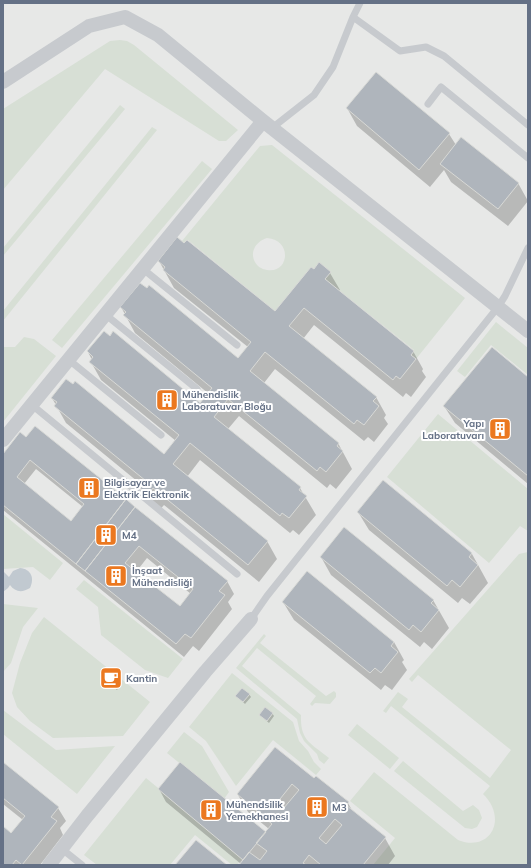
<svg xmlns="http://www.w3.org/2000/svg" width="531" height="868" viewBox="0 0 531 868" font-family="Mulish,sans-serif">
  <rect width="100%" height="100%" fill="#f7f7f4"/>
  <path fill="#e7e8e7" d="M3,3h525v862h-525z"/>
  <path fill="#d7dfd5" fill-rule="evenodd" d="M120,40l7,1 7,4 104,85 -12,11h-7l-114,-72 -102,121v-81l107,-68z
    M120,105l5,4 -122,147v-8z
    M152,127l5,3 -154,191v-10z
    M272,145l193,153 -49,61 -5,-4 3,-5 -89,-71 6,-7 -12,-9 -5,6 -3,-2 -36,44 -87,-71 -4,3 -2,-2 78,-95zM267,238c26,2 22,36 0,32 -6,-1 -10,-4 -12,-8 -6,-11 2,-21 12,-24z
    M202,161l10,8 -150,179 -10,-8z
    M496,322l32,26v27l-37,-30 -26,32 -8,-6z
    M24,337l10,2 22,17 -53,66v-75h12z
    M438,414l90,75v42l-8,-5 -31,37 -102,-86z
    M3,514l60,49 -13,17 -17,-13 -30,2z
    M528,552v313h-155l22,-27 -45,-37 24,-29 84,68c33,13 50,-22 25,-46l7,-8 -99,-80 -5,7 -3,-2 15,-19 10,7 -6,8 88,71 21,-28 -93,-75 -6,7 -3,-3 110,-125z
    M84,580l99,79 -15,19 -23,-8 -44,-35 -3,-28 -22,-18z
    M3,604l35,4 -15,19 -12,36 -8,9z
    M44,617l106,85 -27,34 -70,2 -23,-17 -13,-14 -5,-14 8,-30 12,-30z
    M264,634l2,2 -6,7 66,53 8,-5 2,2v4l-6,7 -15,-1 -3,3 -2,-2 6,-8 -59,-48 -15,18 59,49c-1,26 10,28 28,43l-5,6 -5,-4 -2,-6 -13,-13 -4,-8 -3,-14 -61,-51z
    M232,673l61,49 6,19 9,10 6,11 7,7 -5,6 -43,-35 -37,46 -30,-45 -17,-14z
    M3,710l53,40 59,-4 -38,48 -74,-60z
    M357,724l42,34 -9,11 -42,-34z
    M184,732l18,14 27,46 -5,7 -57,-46z
    M403,761l60,50 10,-6 6,5 3,8 -5,9 -5,2 -7,-1 -71,-57z
    M146,778l97,80 -6,7h-5l-37,-30 -25,30h-73l-13,-10z"/>
  <path fill="#c1c9d0" d="M20,568c11,1 15,10 10,20 -8,5 -15,4 -20,-3l-2,3 -5,4v-21l6,6 4,-6z"/>
  <path fill="#0003" fill-rule="evenodd" d="M347,108l102,26 7,11 62,38 10,18 -20,25 -57,-44 -7,-12 -14,17 -73,-61z
    M159,261l117,51 38,-42 16,3 10,17 -1,2 74,59 10,18 -1,2 4,6 -15,20 -5,-4 -3,4 -89,-72 -11,14 73,58 10,18 -2,3 4,6 -14,18 -6,-5 -4,4 -89,-72 -11,14 74,60 14,26 -16,20 -6,-5 -3,4 -88,-72 -11,13 72,59 16,27 -17,20 -6,-5 -3,3 -90,-73 -13,17 80,64 10,18 -18,23 -95,-77 -6,7 -7,-6 -10,-18 2,-2 -77,-63 -14,-25 113,57 11,-14 -75,-61 -10,-18 1,-2 -4,-8 113,52 8,-10 -74,-61 -14,-26 117,52 10,-12 -74,-59z
    M528,379v105l-73,-61 -11,-17z
    M20,434l207,147 7,13 -6,8 4,7 -33,42 -6,-5 -9,11 -181,-147v-54zM36,469l47,38 -12,15 -47,-38zM147,558l44,36 -11,14 -44,-36z
    M384,481l88,73 16,29 -18,21 -8,-6 -4,5 -89,-73 -11,-18z
    M321,557l112,43 16,28 -17,21 -8,-7 -4,5 -89,-72z
    M283,602l111,40 10,18 -2,2 5,8 -15,20 -7,-5 -4,5 -87,-70z
    M108,670l13,10 1,3 -5,7 -13,-10 -2,-3z
    M249,694l2,3 -6,7 -8,-8z
    M272,713l2,3 -5,7 -9,-8z
    M3,763l55,45 8,13 -6,7 3,7 -23,30h-37v-38l9,7 11,-14 -20,-16z
    M314,780l34,23 5,9 32,26 10,18 -7,9h-148l1,-1 -75,-62 -7,-13 107,44 3,-4 -21,-17 -10,-17z"/>
  <path fill="#afb5bc" stroke="#d8d9d6" fill-rule="evenodd" d="M376,72l74,61 -31,37 -73,-62z
    M461,137l58,46 -21,26 -58,-45z
    M177,237l7,6 3,-3 88,71 36,-44 3,2 5,-7 12,10 -6,7 89,72 -3,4 5,4 -16,20 -4,-3 -3,4 -89,-72 -15,18 88,71 -4,4 6,5 -15,19 -7,-5 -3,4 -89,-72 -15,19 89,72 -2,3 6,5 -17,21 -6,-5 -3,4 -89,-72 -14,18 87,70 -2,3 8,6 -18,22 -7,-5 -2,3 -90,-73 -17,21 95,77 -20,24 -95,-77 -5,7 -8,-7 6,-7 -92,-75 3,-4 -6,-4 15,-19 7,5 2,-3 89,73 15,-19 -90,-73 4,-5 -6,-6 17,-20 6,5 3,-5 87,72 12,-15 -89,-73 3,-3 -6,-5 20,-24 7,5 2,-3 89,73 13,-16 -88,-72 2,-3 -7,-6z
    M492,347l36,30v99l-85,-70z
    M35,426l91,73 -50,65 -73,-59v-51l17,-22 6,5zM30,460l54,44 -13,17 -54,-44z
    M383,480l89,73 -3,4 9,8 -18,22 -8,-7 -5,6 -90,-74z
    M126,499l9,8 -50,64 -9,-7z
    M135,507l93,74 -9,10 6,4 -34,43 -6,-4 -9,10 -91,-73zM139,546l54,43 -13,17 -55,-43z
    M344,527l90,73 -3,3 8,7 -18,22 -8,-7 -4,5 -89,-73z
    M307,571l87,71 -3,4 7,6 -17,21 -6,-5 -5,5 -88,-71z
    M108,669l13,10 -6,9 -14,-11z
    M242,688l8,6 -7,8 -8,-6z
    M265,707l8,6 -6,8 -8,-6z
    M275,747l39,31 2,-2 33,26 -3,3 40,32 -23,28h-42l-12,-10 -6,8 3,2h-67l10,-13 11,8 7,-9 -11,-8 16,-19 -35,-30zM292,784l7,6 -16,19 -7,-5zM335,819l7,6 -16,19 -7,-6z
    M3,762l56,45 -8,10 6,4 -35,44 -6,-5 -4,5h-9v-39l8,7 14,-17 -22,-18z
    M180,762l86,70 -23,28 -85,-71z
    M196,840l31,25h-52z"/>
  <g fill="none" stroke-linecap="round" stroke-linejoin="round">
    <path stroke="#c7cace" stroke-width="7" d="M353,17l7,-14
      M428,104l13,-17 87,71
      M272,128l42,-33 19,-28 20,-50 47,34 26,-4 18,9 84,69
      M143,269l94,76
      M106,315l91,74
      M69,360l92,75
      M32,405l205,169
      M251,619l16,-23 231,-289 7,-11 23,-48
      M62,849l20,16"/>
    <path stroke="#c7cace" stroke-width="14" d="M3,82l86,-56 36,-9 33,18 105,86 265,210
      M3,440l260,-319
      M49,865l38,-49 118,-144 46,-53"/>
  </g>
  <defs>
    <g id="building-square" transform="scale(1.15)"><rect x="-9" y="-9" width="18" height="18" rx="4" fill="#eb7820" stroke="#fff"/><path d="M-4-6H4V6H1V3H-1V6H-4ZM-2.5-4.3h1.7v1.8h-1.7ZM.8-4.3h1.7v1.8H.8ZM-2.5-1h1.7V.8h-1.7ZM.8-1h1.7V.8H.8Z" fill="#fff"/></g>
    <g id="cafe-square" transform="scale(1.15)"><rect x="-9" y="-9" width="18" height="18" rx="4" fill="#eb7820" stroke="#fff"/><path d="M-5.5-4.5H6V0H3Q3 3.5 0 3.5H-2.5Q-5.5 3.5-5.5 0ZM3-3.2v2h1.7v-2ZM-6 4.5H4V6H-6Z" fill="#fff"/></g>
  </defs>
  <g fill-rule="evenodd">
    <use href="#building-square" x="167" y="400"/>
    <use href="#building-square" x="500" y="429"/>
    <use href="#building-square" x="89" y="488"/>
    <use href="#building-square" x="106" y="535"/>
    <use href="#building-square" x="116" y="576"/>
    <use href="#cafe-square" x="111" y="678"/>
    <use href="#building-square" x="317" y="807"/>
    <use href="#building-square" x="211" y="810"/>
  </g>
  <g text-anchor="middle" stroke-width="4" stroke-linejoin="round" paint-order="stroke">
    <g font-size="10" font-weight="bold" fill="#657186" stroke="#fff" text-anchor="start">
      <text x="182" y="398">Mühendislik<tspan x="182" dy="12">Laboratuvar Bloğu</tspan></text>
      <text x="484" y="427" text-anchor="end">Yapı<tspan x="484" dy="12">Laboratuvarı</tspan></text>
      <text x="104" y="486">Bilgisayar ve<tspan x="104" dy="12">Elektrik Elektronik</tspan></text>
      <text x="122" y="539">M4</text>
      <text x="132" y="574">İnşaat<tspan x="132" dy="12">Mühendisliği</tspan></text>
      <text x="126" y="682">Kantin</text>
      <text x="226" y="808">Mühendsilik<tspan x="226" dy="12">Yemekhanesi</tspan></text>
      <text x="332" y="811">M3</text>
    </g>
  </g>
  <rect width="531" height="868" fill="none" stroke="#657186" stroke-width="8"/>
</svg>
